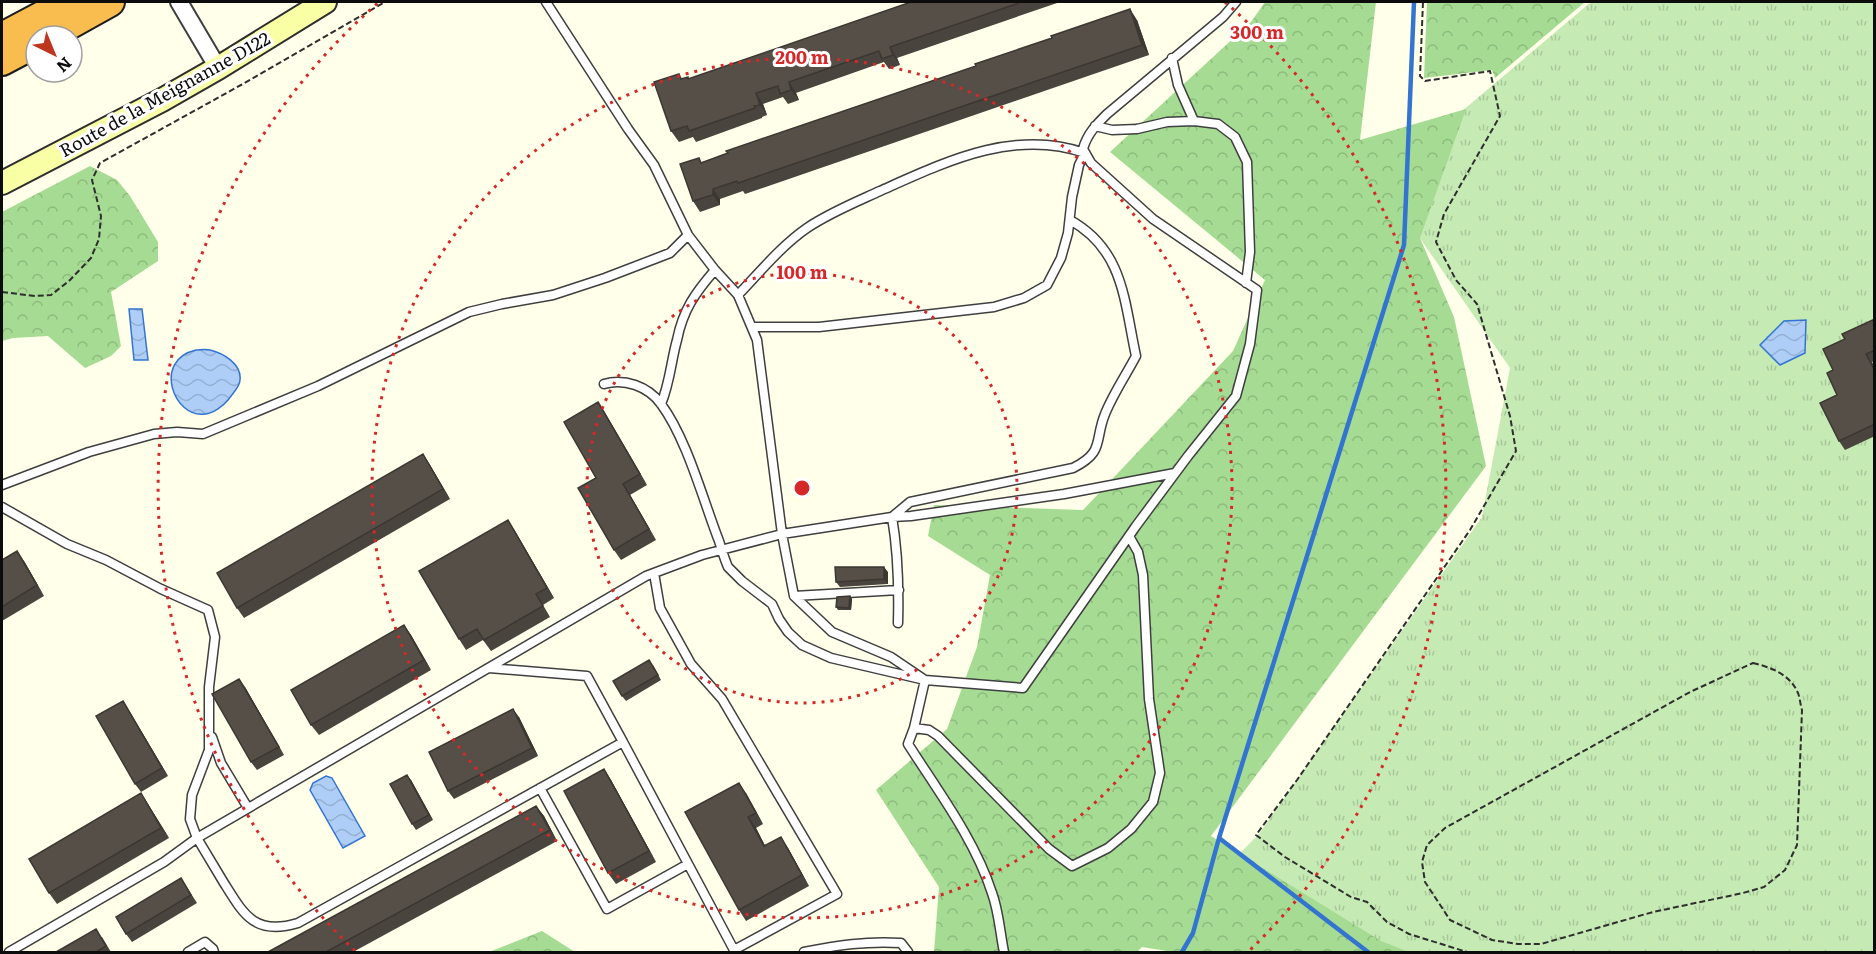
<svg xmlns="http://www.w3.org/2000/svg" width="1876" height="954" viewBox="0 0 1876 954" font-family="Literata,serif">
  <defs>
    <pattern id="grass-tufts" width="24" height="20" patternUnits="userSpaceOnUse" patternTransform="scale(1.5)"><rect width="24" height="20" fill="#c6eab4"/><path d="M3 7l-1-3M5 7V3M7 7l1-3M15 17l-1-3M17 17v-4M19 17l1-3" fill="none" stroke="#a9c89a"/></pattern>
    <pattern id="forest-crowns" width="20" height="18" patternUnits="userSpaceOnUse" patternTransform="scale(1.5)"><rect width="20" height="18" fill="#a5db92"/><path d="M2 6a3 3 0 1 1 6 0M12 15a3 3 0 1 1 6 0" fill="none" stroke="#8dbb7d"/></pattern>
    <pattern id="water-waves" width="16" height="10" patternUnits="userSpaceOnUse" patternTransform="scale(1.5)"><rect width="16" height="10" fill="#aecef8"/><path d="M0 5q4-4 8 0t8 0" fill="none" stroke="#94b0d3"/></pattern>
  </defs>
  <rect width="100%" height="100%" fill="#ffffea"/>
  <path fill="url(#grass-tufts)" d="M1591,2h283v950h-506l-132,-95 23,-23 223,-317 28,-149 -111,-160 -21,-26z"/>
  <path fill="url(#forest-crowns)" d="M1265,2h111l-16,138 106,-31 -46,129 34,79 32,149 -275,370 170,105 28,11h-236l-31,-5 -5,5h-203l5,-65 -63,-97 71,-61 30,-82 13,-72 -62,-39 6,-31 149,5 150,-159 32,-71 -155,-128 141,-130z
    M1427,2h158l-90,76 -3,-8 -68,8z
    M90,166l27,14 13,16 28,46v19l-47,31 10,54 -10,10 -26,12 -37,-32 -35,2 -11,3v-129z
    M542,931l33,21h-86z"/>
  <path fill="url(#water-waves)" stroke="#3374d1" stroke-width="1.5" d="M129,309h13l6,51h-14z
    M1806,320l-1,33 -25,12 -20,-20 24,-24z
    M196,350c4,0 9,-1 14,0 13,3 32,14 30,30 0,7 -8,14 -12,20 -5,6 -14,13 -23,14 -31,5 -53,-54 -9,-64z
    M326,776l6,2 33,58 -22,12 -33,-58 3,-7z"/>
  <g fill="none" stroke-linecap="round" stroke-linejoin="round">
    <path stroke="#3374d1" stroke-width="4.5" d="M1182,952l11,-19 26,-95
      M1368,952l-149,-114 185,-593 10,-243"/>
    <g stroke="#3f3f3f" stroke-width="11">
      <path id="lane" d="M1172,58l6,27 16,36
        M1095,126l17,4 25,-1 30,-7 27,-1 24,3 17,13 12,25 3,90 -4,31
        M738,295c22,-23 43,-49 69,-67 22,-15 49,-26 73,-37 65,-29 134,-63 205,-38l-6,12 -7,32 -4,36 -7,25 -14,27 -23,13 -30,9 -175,20h-67
        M604,384c20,-6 44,2 57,20 26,35 42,96 58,137 3,9 5,17 9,26l14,14 30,23 7,15 9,13 14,13 29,13 94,22 -11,48 -6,16c30,47 67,96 84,149 7,19 8,40 12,59
        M661,404c9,-21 10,-43 16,-64 6,-30 18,-47 38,-70
        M2,485l87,-33 65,-18 23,-2 26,2 115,-48 151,-74 33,-8 51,-9 52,-17 65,-25 18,-18 -34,-70 -26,-36 -82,-127
        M2,507l65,37 39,16 55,29 47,21 7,27 -6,50v63l-17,45 -2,24 7,19 -33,24 -155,90
        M892,517l18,-15 163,-34c32,-16 21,-27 32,-54 8,-20 21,-39 31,-58 -12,-55 -12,-106 -66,-136
        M892,517l19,-1 153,-22 111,-21
        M794,596l105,-6
        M898,623c1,-36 0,-71 -6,-106l-110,17 12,62 38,36 59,25 34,23 98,8 113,-162 52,-70 48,-60 14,-52 7,-54 -104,-71 -62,-56 -8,-14c4,-15 13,-24 24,-35l116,-97 13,-15
        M489,668l98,8 36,66 -325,181c-43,13 -54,-8 -74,-40 -9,-15 -18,-30 -27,-45l449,-262 56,-21 80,-21 -25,-194 -19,-45 -23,-25 -27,-35
        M914,728l15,2 9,6 111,113 23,17 36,-18 23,-19 22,-27 7,-29 -11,-74 -6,-124 -5,-23 -9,-16
        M212,737l9,26 27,45
        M623,742l111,208 103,-56 -115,-195 -31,-35 -31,-56 -6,-35
        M540,788l67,121 81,-45
        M188,952l17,-10 8,7 1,3
        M804,952c34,-7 62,-11 97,-9l7,9"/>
    </g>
    <g stroke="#3f3f3f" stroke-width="20">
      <path id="street" d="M179,2l39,66"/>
    </g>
    <g stroke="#2e2e2e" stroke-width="26">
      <path id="secondary" d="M2,183l160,-83 56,-32 107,-66"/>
    </g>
    <g stroke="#1d1d1d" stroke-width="32">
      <path id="highway" d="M49,36l61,-34
        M2,37l66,-35
        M2,61l34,-18"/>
    </g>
    <path stroke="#2e2e2e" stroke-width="2" stroke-dasharray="6 3" stroke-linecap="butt" d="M1423,2l-3,74 5,5 65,-10 10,45 -56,98 -8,28 20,38 21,24 33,112 6,35 -46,79 -173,250 -41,55 29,22 66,40 16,5 20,20 22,12 58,18
      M2,292l33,4 16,-1 18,-14 22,-23 8,-19 2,-23 -9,-36 8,-17 141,-78 144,-83
      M1753,663c17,4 36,11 44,28 3,5 3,13 5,19l-5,135 -12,25 -21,17 -21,6 -90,19 -112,32h-23l-26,-4 -42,-20 -25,-38 -3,-20 5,-17 18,-17 245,-136z"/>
    <use href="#lane" stroke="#fff" stroke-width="8"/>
    <use href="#street" stroke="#fff" stroke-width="16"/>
    <use href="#secondary" stroke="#f8ffa5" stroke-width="22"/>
    <use href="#highway" stroke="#f9bc4f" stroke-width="28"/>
  </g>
  <path fill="#49443e" d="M911,2h149l-163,56 3,7 -11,4 -5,-7 -88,31 3,7 -11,4 -5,-7 -20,7 4,11 -5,2v1l-66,24 -3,-5 -14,5 -8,-11 12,-53 6,1z
    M1137,20l12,35 -404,139 -2,-3 -23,8v6l-20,7 -7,-11 9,-39z
    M1875,319v42l-3,1 3,5v69l-30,14 -6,-9 -2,-46 -4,-25 12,-31z
    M605,413l42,72 -17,10 26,45 -35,20 -7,-10 -18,-72z
    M423,454l7,11 20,34 -206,119 -7,-10z
    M508,520l7,11 39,67 -11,7 7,12 -59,34 -8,-11 -17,10 -7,-11z
    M2,560l22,1 20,35 -42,25z
    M888,572v12l-48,3 -4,-5z
    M850,596l2,3 -1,11h-13l-2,-3z
    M404,625l7,10 20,35 -112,65 -8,-10z
    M653,665l8,15 -35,21 -4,-5z
    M245,687l39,68 -27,15 -6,-8z
    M128,709l40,67 -27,16 -6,-8z
    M519,717l19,39 -84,43 -6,-8z
    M604,769l7,11 45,82 -40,22 -8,-11z
    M411,780l22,40 -17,10 -4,-6z
    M141,793l7,11 21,34 -112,66 -8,-11z
    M746,793l17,31 -7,4 9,18 23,2 21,38 -63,35 -7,-11z
    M536,806l8,10 13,25 -204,111h-85z
    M181,878l16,25 -65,39 -6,-8z
    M102,937l9,15h-55z"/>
  <path fill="#3c3732" d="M1130,9l7,11 12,35 -7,-10z
    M890,47l7,11 3,7 -7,-10z
    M789,82l7,11 3,7 -8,-10z
    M756,93l7,11 4,11 -7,-10z
    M713,189l7,10v6l-7,-10z
    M598,402l7,11 42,72 -7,-11z
    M423,454l7,11 20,34 -7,-10z
    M623,484l7,11 26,45 -7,-11z
    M508,520l7,11 39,67 -7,-10z
    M17,551l7,10 20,35 -7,-11z
    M884,567l4,5v12l-4,-5z
    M850,596l2,3 -1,11 -2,-2z
    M404,625l7,10 20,35 -7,-10z
    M239,679l6,8 39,68 -5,-8z
    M123,701l5,8 40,67 -6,-8z
    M513,709l6,8 19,39 -6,-8z
    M604,769l7,11 45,82 -7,-11z
    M407,775l4,5 22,40 -4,-5z
    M739,783l7,10 17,31 -7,-11z
    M141,793l7,11 21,34 -8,-10z
    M536,806l8,10 13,25 -7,-11z
    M748,817l8,11 15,29 -7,-11z
    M781,837l7,11 21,38 -7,-11z"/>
  <path fill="#554f48" stroke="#3c3732" stroke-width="1.5" d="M911,2h111l-132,45 3,8 -11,4 -3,-8 -90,31 2,8 -11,4 -2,-8 -22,7 4,12 -6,1 1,2 -66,23 -2,-5 -16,5 -17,-49 25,-8 2,5 7,-2v2z
    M1130,9l12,36 -404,138 -1,-2 -24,8v6l-20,6 -13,-37 19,-6 2,5 27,-10 -2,-2 250,-85 -1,-2 77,-26 -1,-2z
    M1875,319v31l-9,4 9,17v53l-36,17 -19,-38 17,-8 -10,-22 6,-3 -10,-21 22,-10 -3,-5z
    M598,402l42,72 -17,10 26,45 -35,21 -36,-62 18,-10 -32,-56z
    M423,454l20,35 -206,119 -20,-35z
    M508,520l39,68 -11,6 7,12 -59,34 -7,-11 -18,10 -40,-68z
    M17,551l20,34 -35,22v-47z
    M835,567h49v12l-48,3z
    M850,596l-1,12 -13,-1 1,-10z
    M404,625l20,35 -113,65 -20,-35z
    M649,660l9,15 -36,21 -9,-15z
    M239,679l40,68 -28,15 -39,-68z
    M123,701l39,67 -27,16 -39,-68z
    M513,709l19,39 -84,43 -19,-39z
    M604,769l45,82 -41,22 -44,-82z
    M407,775l22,40 -17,9 -22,-40z
    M739,783l17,30 -8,4 16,29 17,-9 21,38 -63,35 -54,-98z
    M141,793l20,35 -112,65 -20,-34z
    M536,806l14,24 -224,122h-58z
    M181,878l10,17 -65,39 -10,-17z
    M96,929l10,17 -10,6h-40z"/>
  <g fill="none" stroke="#d62828" stroke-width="3" stroke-dasharray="3 6">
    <circle cx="802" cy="488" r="215"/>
    <circle cx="802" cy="488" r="430"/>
    <path d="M355 951A644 644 0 0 1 379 2M1225 2A644 644 0 0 1 1249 951"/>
  </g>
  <g text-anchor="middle" stroke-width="6" stroke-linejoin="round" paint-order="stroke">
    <g font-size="18" fill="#0c0c0c" stroke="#fff">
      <text transform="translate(165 95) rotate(-29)" y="6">Route de la Meignanne D122</text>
    </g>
  </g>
  <circle cx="802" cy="488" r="9" fill="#d62828" stroke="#fff" stroke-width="3"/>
  <g font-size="18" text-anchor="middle" font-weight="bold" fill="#d62828" stroke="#fff" stroke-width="6" stroke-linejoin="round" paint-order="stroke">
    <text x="1257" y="39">300 m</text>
    <text x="802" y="64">200 m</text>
    <text x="802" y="279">100 m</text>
  </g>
  <rect width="1876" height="954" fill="none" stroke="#0c0c0c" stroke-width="6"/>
  <g transform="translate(54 54) rotate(137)"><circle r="28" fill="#ffffff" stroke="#9e9e9e" stroke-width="1.5"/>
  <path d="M0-4.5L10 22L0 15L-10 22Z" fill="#bf3620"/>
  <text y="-9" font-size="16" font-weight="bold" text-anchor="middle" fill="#0c0c0c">N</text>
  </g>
</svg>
